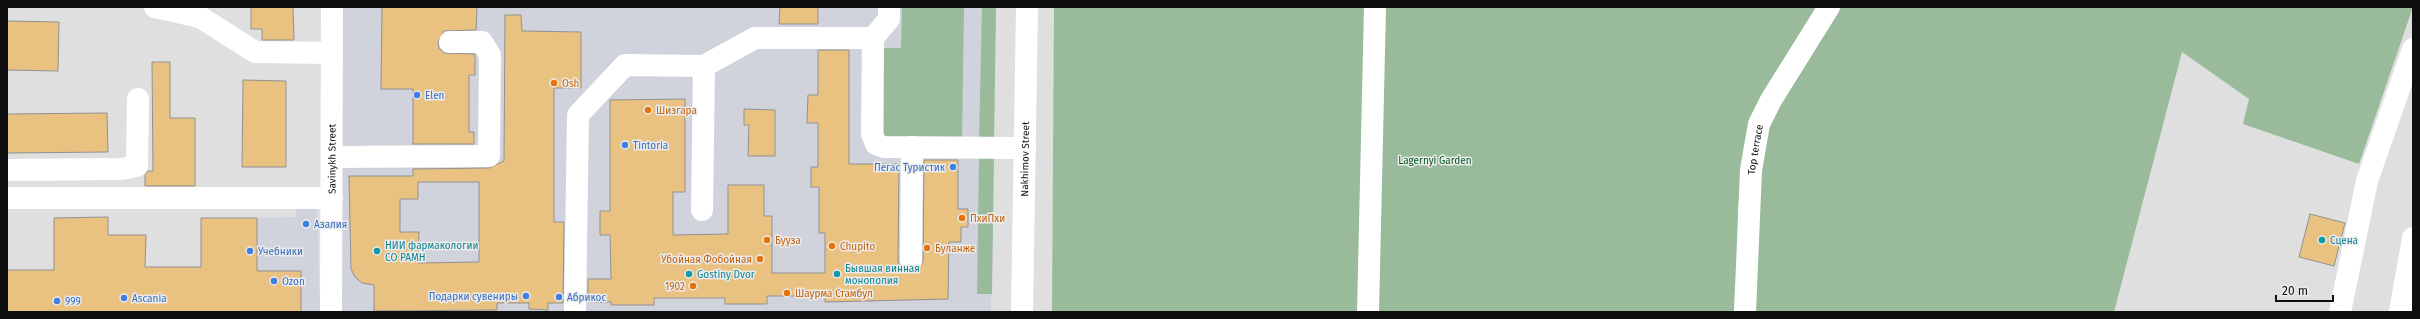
<svg xmlns="http://www.w3.org/2000/svg" width="2420" height="319" viewBox="0 0 2420 319" font-family="'Fira Sans',sans-serif">
  <rect width="100%" height="100%" fill="#dfdfe0"/>
  <path fill="#d0d3db" d="M341,7h655l-5,304 -650,1z
    M296,206h21l3,106h-313v-42l250,7v-59l39,-1z"/>
  <path fill="#99bb9b" d="M902,7h62l-2,133 -78,-1v-91h17z
    M982,7h14l-2,135h-15z
    M1054,7h764l-72,133 -8,68 -1,104h-685z
    M1839,7h574l-54,157 -116,-40 6,-25 -67,-47 -68,260h-359v-72l9,-102 16,-33z
    M979,156h15l-2,138h-15z"/>
  <path fill="#e9c282" stroke="#929191" fill-rule="evenodd" d="M251,7h42l1,33h-32v-11h-11z
    M382,7h95l-1,23 -32,1 -6,11 1,6 5,5 31,1v21h-6v57h5v12h-61v-55h-32z
    M780,7h38v17h-39z
    M505,15h16l1,16 59,1v56h-27v134h10l-1,81h-15v7l-19,-1v-6h-32v7l-123,1v-26l-12,-2 -7,-6 -4,-8 -2,-93h64v-7l76,-1 15,-7zM418,182h61v80l-61,1 1,-31h-19v-33h18z
    M7,21l52,1 -1,49 -51,-1z
    M818,50h31v114h50l-1,97 2,6 5,5h12l6,-10 1,-102h34v49h10v18h-7v15h-12l-1,57 -123,3v-6h-58v8h-42v-6h-71v7h-43v-3h-23v-23h23l-1,-44h-10v-24h10v-111l75,-1v93h-12v43l55,-1v-49h36v31h8v57h53v-40h-6v-46h-8v-20h7v-44h-11l1,-28h10z
    M152,62h18v56h25v68h-50v-11l3,-4h5z
    M243,80l43,1v86h-44z
    M744,109l31,1v46h-27l1,-31h-5z
    M107,113l1,39 -101,1v-39z
    M2310,214l35,9 -11,43 -35,-9z
    M108,217v18h38l-1,32h56v-49h56v53h44v41h-294v-42h47v-52z"/>
  <g fill="none" stroke-linecap="round" stroke-linejoin="round">
    <g stroke="#fff" stroke-width="22">
      <path d="M155,7l45,10 55,35 77,1"/>
      <path d="M873,38l-1,96 4,10 8,3 141,1"/>
      <path d="M332,157l157,-1 1,-101 -8,-13h-32"/>
      <path d="M7,170l114,-1 16,-3 1,-67"/>
      <path d="M7,198h325"/>
      <path d="M702,210l2,-144"/>
      <path d="M911,261l1,-114"/>
      <path id="s1" d="M331,312l1,-305"/>
      <path d="M575,312l3,-197 47,-50 79,1 51,-28h118l16,-19v-12"/>
      <path d="M1368,312l7,-305"/>
      <path id="s2" d="M1745,312l6,-142 8,-46 12,-24 58,-93"/>
      <path d="M2340,312l27,-131 46,-132"/>
      <path d="M2400,312l13,-74"/>
    </g>
    <path stroke="#fff" stroke-width="22" id="s3" d="M1022,312l5,-305"/>
  </g>
  <g fill="#e8710a" stroke="#ececed" stroke-width="1.5">
    <circle cx="554" cy="83" r="4"/>
    <circle cx="648" cy="110" r="4"/>
    <circle cx="962" cy="218" r="4"/>
    <circle cx="767" cy="240" r="4"/>
    <circle cx="832" cy="246" r="4"/>
    <circle cx="927" cy="248" r="4"/>
    <circle cx="760" cy="259" r="4"/>
    <circle cx="693" cy="286" r="4"/>
    <circle cx="787" cy="293" r="4"/>
  </g>
  <g fill="#3f7fe0" stroke="#ececed" stroke-width="1.5">
    <circle cx="417" cy="95" r="4"/>
    <circle cx="625" cy="145" r="4"/>
    <circle cx="953" cy="167" r="4"/>
    <circle cx="306" cy="224" r="4"/>
    <circle cx="250" cy="251" r="4"/>
    <circle cx="274" cy="281" r="4"/>
    <circle cx="526" cy="296" r="4"/>
    <circle cx="559" cy="297" r="4"/>
    <circle cx="124" cy="298" r="4"/>
    <circle cx="57" cy="301" r="4"/>
  </g>
  <g fill="#0f9aa8" stroke="#ececed" stroke-width="1.5">
    <circle cx="2322" cy="240" r="4"/>
    <circle cx="377" cy="251" r="4"/>
    <circle cx="689" cy="274" r="4"/>
    <circle cx="837" cy="274" r="4"/>
  </g>
  <g text-anchor="middle" stroke-width="3" stroke-linejoin="round" paint-order="stroke">
    <g font-size="10" fill="#c56008" stroke="#ececed" text-anchor="start">
      <text x="562" y="87">Osh</text>
      <text x="656" y="114">Шизгара</text>
      <text x="970" y="222">ПхиПхи</text>
      <text x="775" y="244">Бууза</text>
      <text x="840" y="250">Chupito</text>
      <text x="935" y="252">Буланже</text>
      <text x="752" y="263" text-anchor="end">Убойная Фобойная</text>
      <text x="685" y="290" text-anchor="end">1902</text>
      <text x="795" y="297">Шаурма Стамбул</text>
    </g>
    <g font-size="10" fill="#366cbe" stroke="#ececed" text-anchor="start">
      <text x="425" y="99">Elen</text>
      <text x="633" y="149">Tintoria</text>
      <text x="945" y="171" text-anchor="end">Пегас Туристик</text>
      <text x="314" y="228">Азалия</text>
      <text x="258" y="255">Учебники</text>
      <text x="282" y="285">Ozon</text>
      <text x="518" y="300" text-anchor="end">Подарки сувениры</text>
      <text x="567" y="301">Абрикос</text>
      <text x="132" y="302">Ascania</text>
      <text x="65" y="305">999</text>
    </g>
    <g font-size="10" fill="#0e0e0f" stroke="#ececed">
      <text dy="4" stroke="none"><textPath href="#s2" startOffset="163">Top terrace</textPath></text>
      <text dy="4" stroke="none"><textPath href="#s3" startOffset="153">Nakhimov Street</textPath></text>
      <text dy="4" stroke="none"><textPath href="#s1" startOffset="153">Savinykh Street</textPath></text>
    </g>
    <g font-size="10" fill="#005a1b" stroke="#ececed">
      <text x="1435" y="164">Lagernyi Garden</text>
    </g>
    <g font-size="10" fill="#0d838f" stroke="#ececed" text-anchor="start">
      <text x="2330" y="244">Сцена</text>
      <text x="385" y="249">НИИ фармакологии<tspan x="385" dy="12">СО РАМН</tspan></text>
      <text x="845" y="272">Бывшая винная<tspan x="845" dy="12">монополия</tspan></text>
      <text x="697" y="278">Gostiny Dvor</text>
    </g>
  </g>
  <rect width="2420" height="319" fill="none" stroke="#0e0e0f" stroke-width="16"/>
  <path d="M2276 295v6h57v-6" fill="none" stroke="#0e0e0f" stroke-width="2"/>
  <text x="2282" y="295" font-size="12" fill="#0e0e0f" stroke="#ececed" stroke-width="3" paint-order="stroke">20 m</text>
</svg>
